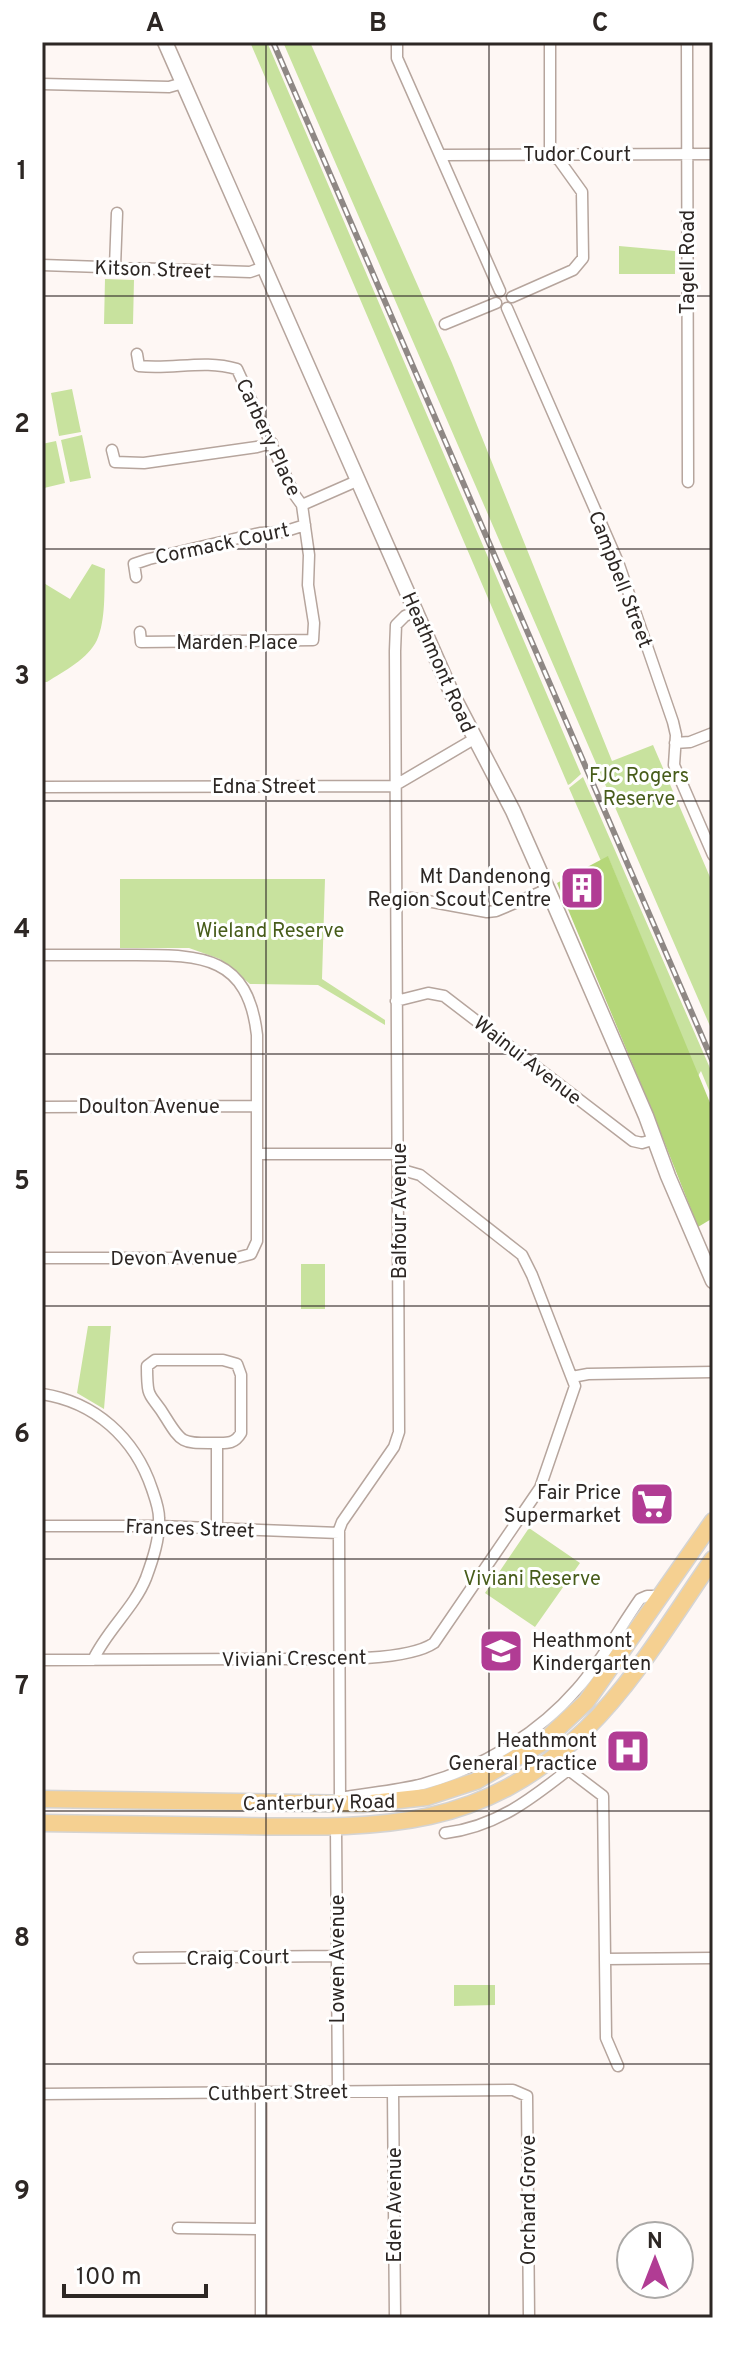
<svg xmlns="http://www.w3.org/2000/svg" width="755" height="2360" viewBox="0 0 755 2360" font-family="Overpass,sans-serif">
  <rect width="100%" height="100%" fill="#fef7f4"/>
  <path fill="#c8e29e" d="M250,42h17l314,732 -11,10 -2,1z
    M283,42h27l142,321 160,398 41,-16 60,139v149z
    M619,246l56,5v23h-56z
    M105,279l29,1 -1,44h-29z
    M72,389l9,43 -22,4 -8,-43z
    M82,435l9,43 -21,4 -9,-42z
    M56,441l9,42 -21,5 -2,-44z
    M92,564l13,5c-1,22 1,51 -8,71 -9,19 -33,31 -50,42h-5v-100l28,17z
    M583,777l130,298v25l-12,-29 -3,5 -90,-219 -7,4 -32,-73z
    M120,879h205l-3,100 63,41v5l-67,-40 -68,-1 -30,-25 -31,-11h-69z
    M301,1264h24v45h-24z
    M88,1326h23l-7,83 -27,-16z
    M529,1528l51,35 -45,64 -50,-34z
    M454,1985h41v20l-41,1z"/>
  <path fill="#b5d779" d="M608,856l105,254v108l-15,9 -48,-121 -93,-223z"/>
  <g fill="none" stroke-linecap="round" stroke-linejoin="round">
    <g stroke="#b6a59d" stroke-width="13">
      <path id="street" d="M397,42v16l103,233
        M687,42l1,440
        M42,84l127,3 14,-4
        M441,155l272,-1
        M42,265l208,7 14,-5
        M115,267l2,-54
        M512,297l61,-27 10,-12 -1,-66 -23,-32 -9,-6v-112
        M507,308l111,254 55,160 3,13 -2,30 39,90
        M445,324l51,-21
        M137,354l2,12c34,4 64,-7 98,3l57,125 8,11 57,-25
        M112,450l3,12 29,1 113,-16 15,-4
        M136,577l-2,-13 15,-5 111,-26 23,-1 22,-7
        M140,632l1,10 172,-2 1,-17 -6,-38 1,-30 -7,-50
        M675,743l15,-1 23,-9
        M42,787l352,-1 80,-47
        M394,897l17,1 76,14 9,-1 52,-22
        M42,955c31,0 62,0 94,0 66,0 112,1 121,80v206l-6,13 -15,4h-194
        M396,1001l32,-8 16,3 189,145 9,2 13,-4
        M42,1107l214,-1
        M257,1154h142
        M155,1360h68l14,4 4,11v58c-7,12 -15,10 -28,10 -30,0 -31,1 -47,-25 -16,-27 -19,-15 -19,-52z
        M572,1377l16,-3 125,-2
        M42,1394c53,8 93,44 110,95 3,9 7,19 7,29 1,20 -6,41 -13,60 -12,30 -39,52 -53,82
        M217,1443v85
        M42,1526h117l180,7
        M42,1660c70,0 140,-1 210,-1 42,-1 150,6 182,-16l106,-155 35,-102 -43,-111 -10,-20 -102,-80 -21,-6
        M553,1758l50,38 2,163 108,-1
        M339,1798c27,-5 57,-7 84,-14 58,-16 114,-49 154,-95 24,-27 42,-60 63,-90l7,-3h15
        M340,1804l-1,-274 3,-8 52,-75 5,-15 -4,-781 1,-26 9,-9 11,-5
        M336,1827l2,264
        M445,1833c50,-6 85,-33 123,-63
        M139,1958l198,-2
        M605,1959l1,79 12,28
        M261,2092v226
        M393,2092l2,226
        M42,2094l471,-4 14,6 2,222
        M178,2228l83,1"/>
    </g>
    <g stroke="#b6a59d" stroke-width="17">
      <path id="secondary" d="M165,42l287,652 61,117 42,95 91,210 22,60 45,105"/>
    </g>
    <g stroke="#d5d4d3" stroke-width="19">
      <path id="primary" d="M42,1799l320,5 65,-7 49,-16 66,-38 44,-41 127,-181
        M42,1823c67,1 134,2 200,3 138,2 238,6 344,-97 49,-48 88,-114 127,-170"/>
    </g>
    <use href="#street" stroke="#fff" stroke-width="10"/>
    <use href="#secondary" stroke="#fff" stroke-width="14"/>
    <use href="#primary" stroke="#f5d091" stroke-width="16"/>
    <g stroke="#8f8885" stroke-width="6">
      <path id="rail" d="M273,42l440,1020"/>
    </g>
    <use href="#rail" stroke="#fff" stroke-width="3" stroke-dasharray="9" stroke-linecap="butt"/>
  </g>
  <path fill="none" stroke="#2d2724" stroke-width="2" stroke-opacity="0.55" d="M266,42v2276M489,42v2276M42,296h671M42,549h671M42,801h671M42,1054h671M42,1306h671M42,1559h671M42,1811h671M42,2064h671"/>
  <defs>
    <g id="building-square" transform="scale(2.3)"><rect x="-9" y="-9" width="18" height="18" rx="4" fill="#b13c94" stroke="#fff"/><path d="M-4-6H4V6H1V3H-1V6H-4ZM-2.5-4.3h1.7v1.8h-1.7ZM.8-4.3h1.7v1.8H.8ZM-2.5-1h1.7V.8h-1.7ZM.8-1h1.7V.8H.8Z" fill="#fff"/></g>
    <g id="supermarket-square" transform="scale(2.3)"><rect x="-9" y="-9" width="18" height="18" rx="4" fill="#b13c94" stroke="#fff"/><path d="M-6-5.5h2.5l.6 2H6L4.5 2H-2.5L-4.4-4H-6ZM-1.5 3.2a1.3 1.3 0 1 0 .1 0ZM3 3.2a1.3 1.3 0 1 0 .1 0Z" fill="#fff"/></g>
    <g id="school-square" transform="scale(2.3)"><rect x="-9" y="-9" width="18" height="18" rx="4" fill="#b13c94" stroke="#fff"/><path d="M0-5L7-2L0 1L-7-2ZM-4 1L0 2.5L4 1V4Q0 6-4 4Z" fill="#fff"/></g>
    <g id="hospital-square" transform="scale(2.3)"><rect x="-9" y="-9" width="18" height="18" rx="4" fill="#b13c94" stroke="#fff"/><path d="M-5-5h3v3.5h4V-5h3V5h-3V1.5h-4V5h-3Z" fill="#fff"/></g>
  </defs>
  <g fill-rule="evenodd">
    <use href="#building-square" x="582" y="888"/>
    <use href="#supermarket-square" x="652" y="1504"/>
    <use href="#school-square" x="501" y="1651"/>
    <use href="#hospital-square" x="628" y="1751"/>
  </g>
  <g text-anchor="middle" stroke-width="6" stroke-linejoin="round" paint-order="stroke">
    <g font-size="20" fill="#2d2724" stroke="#fff">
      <text x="577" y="161">Tudor Court</text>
      <text transform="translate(687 262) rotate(-90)" y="7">Tagell Road</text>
      <text transform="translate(153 269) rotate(2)" y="7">Kitson Street</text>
      <text transform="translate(269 437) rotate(65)" y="7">Carbery Place</text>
      <text transform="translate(222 543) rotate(-12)" y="7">Cormack Court</text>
      <text transform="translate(621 579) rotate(69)" y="7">Campbell Street</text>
      <text x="237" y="649">Marden Place</text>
      <text transform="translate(439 662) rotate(66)" y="7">Heathmont Road</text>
      <text x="264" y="793">Edna Street</text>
      <text transform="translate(528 1060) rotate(38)" y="7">Wainui Avenue</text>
      <text x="149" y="1113">Doulton Avenue</text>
      <text transform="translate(399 1211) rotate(-90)" y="7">Balfour Avenue</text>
      <text transform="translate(174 1257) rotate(-1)" y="7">Devon Avenue</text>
      <text transform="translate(190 1528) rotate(2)" y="7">Frances Street</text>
      <text transform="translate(294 1658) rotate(-1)" y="7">Viviani Crescent</text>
      <text transform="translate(319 1802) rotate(-1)" y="7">Canterbury Road</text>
      <text transform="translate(238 1957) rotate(-1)" y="7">Craig Court</text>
      <text transform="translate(337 1959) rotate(-90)" y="7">Lowen Avenue</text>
      <text transform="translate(278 2092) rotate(-1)" y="7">Cuthbert Street</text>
      <text transform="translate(528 2200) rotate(-90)" y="7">Orchard Grove</text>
      <text transform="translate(394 2205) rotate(-90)" y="7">Eden Avenue</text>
    </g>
    <g font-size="20" fill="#475c1a" stroke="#fff">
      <text x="639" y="782">FJC Rogers<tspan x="639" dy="23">Reserve</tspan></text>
      <text x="270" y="937">Wieland Reserve</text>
      <text x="532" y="1585">Viviani Reserve</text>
    </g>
    <g font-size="20" fill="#2d2724" stroke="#fff" text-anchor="end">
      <text x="551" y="883">Mt Dandenong<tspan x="551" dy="23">Region Scout Centre</tspan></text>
      <text x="621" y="1499">Fair Price<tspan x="621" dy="23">Supermarket</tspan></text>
      <text x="532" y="1647" text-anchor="start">Heathmont<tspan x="532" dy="23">Kindergarten</tspan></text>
      <text x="597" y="1747">Heathmont<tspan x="597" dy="23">General Practice</tspan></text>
    </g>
  </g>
  <rect width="755" height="2360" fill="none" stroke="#ffffff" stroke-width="88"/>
  <g transform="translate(655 2260)"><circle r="38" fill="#ffffff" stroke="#aba9a7" stroke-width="2"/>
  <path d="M0-6L14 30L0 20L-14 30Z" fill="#b13c94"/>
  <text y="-12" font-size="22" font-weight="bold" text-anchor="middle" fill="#2d2724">N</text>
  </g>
  <path d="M64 2284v12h142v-12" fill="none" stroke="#2d2724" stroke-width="4"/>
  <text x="76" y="2284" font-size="24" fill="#2d2724" stroke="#ffffff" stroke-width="6" paint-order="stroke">100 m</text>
  <rect x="44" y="44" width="667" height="2272" fill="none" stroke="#2d2724" stroke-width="3"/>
  <g font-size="26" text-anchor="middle" font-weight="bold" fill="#2d2724">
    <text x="155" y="31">A</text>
    <text x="378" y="31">B</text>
    <text x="600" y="31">C</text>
    <text x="22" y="179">1</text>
    <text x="22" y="432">2</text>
    <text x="22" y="684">3</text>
    <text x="22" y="937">4</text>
    <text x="22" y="1189">5</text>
    <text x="22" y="1442">6</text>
    <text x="22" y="1694">7</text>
    <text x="22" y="1946">8</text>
    <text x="22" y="2199">9</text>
  </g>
</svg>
